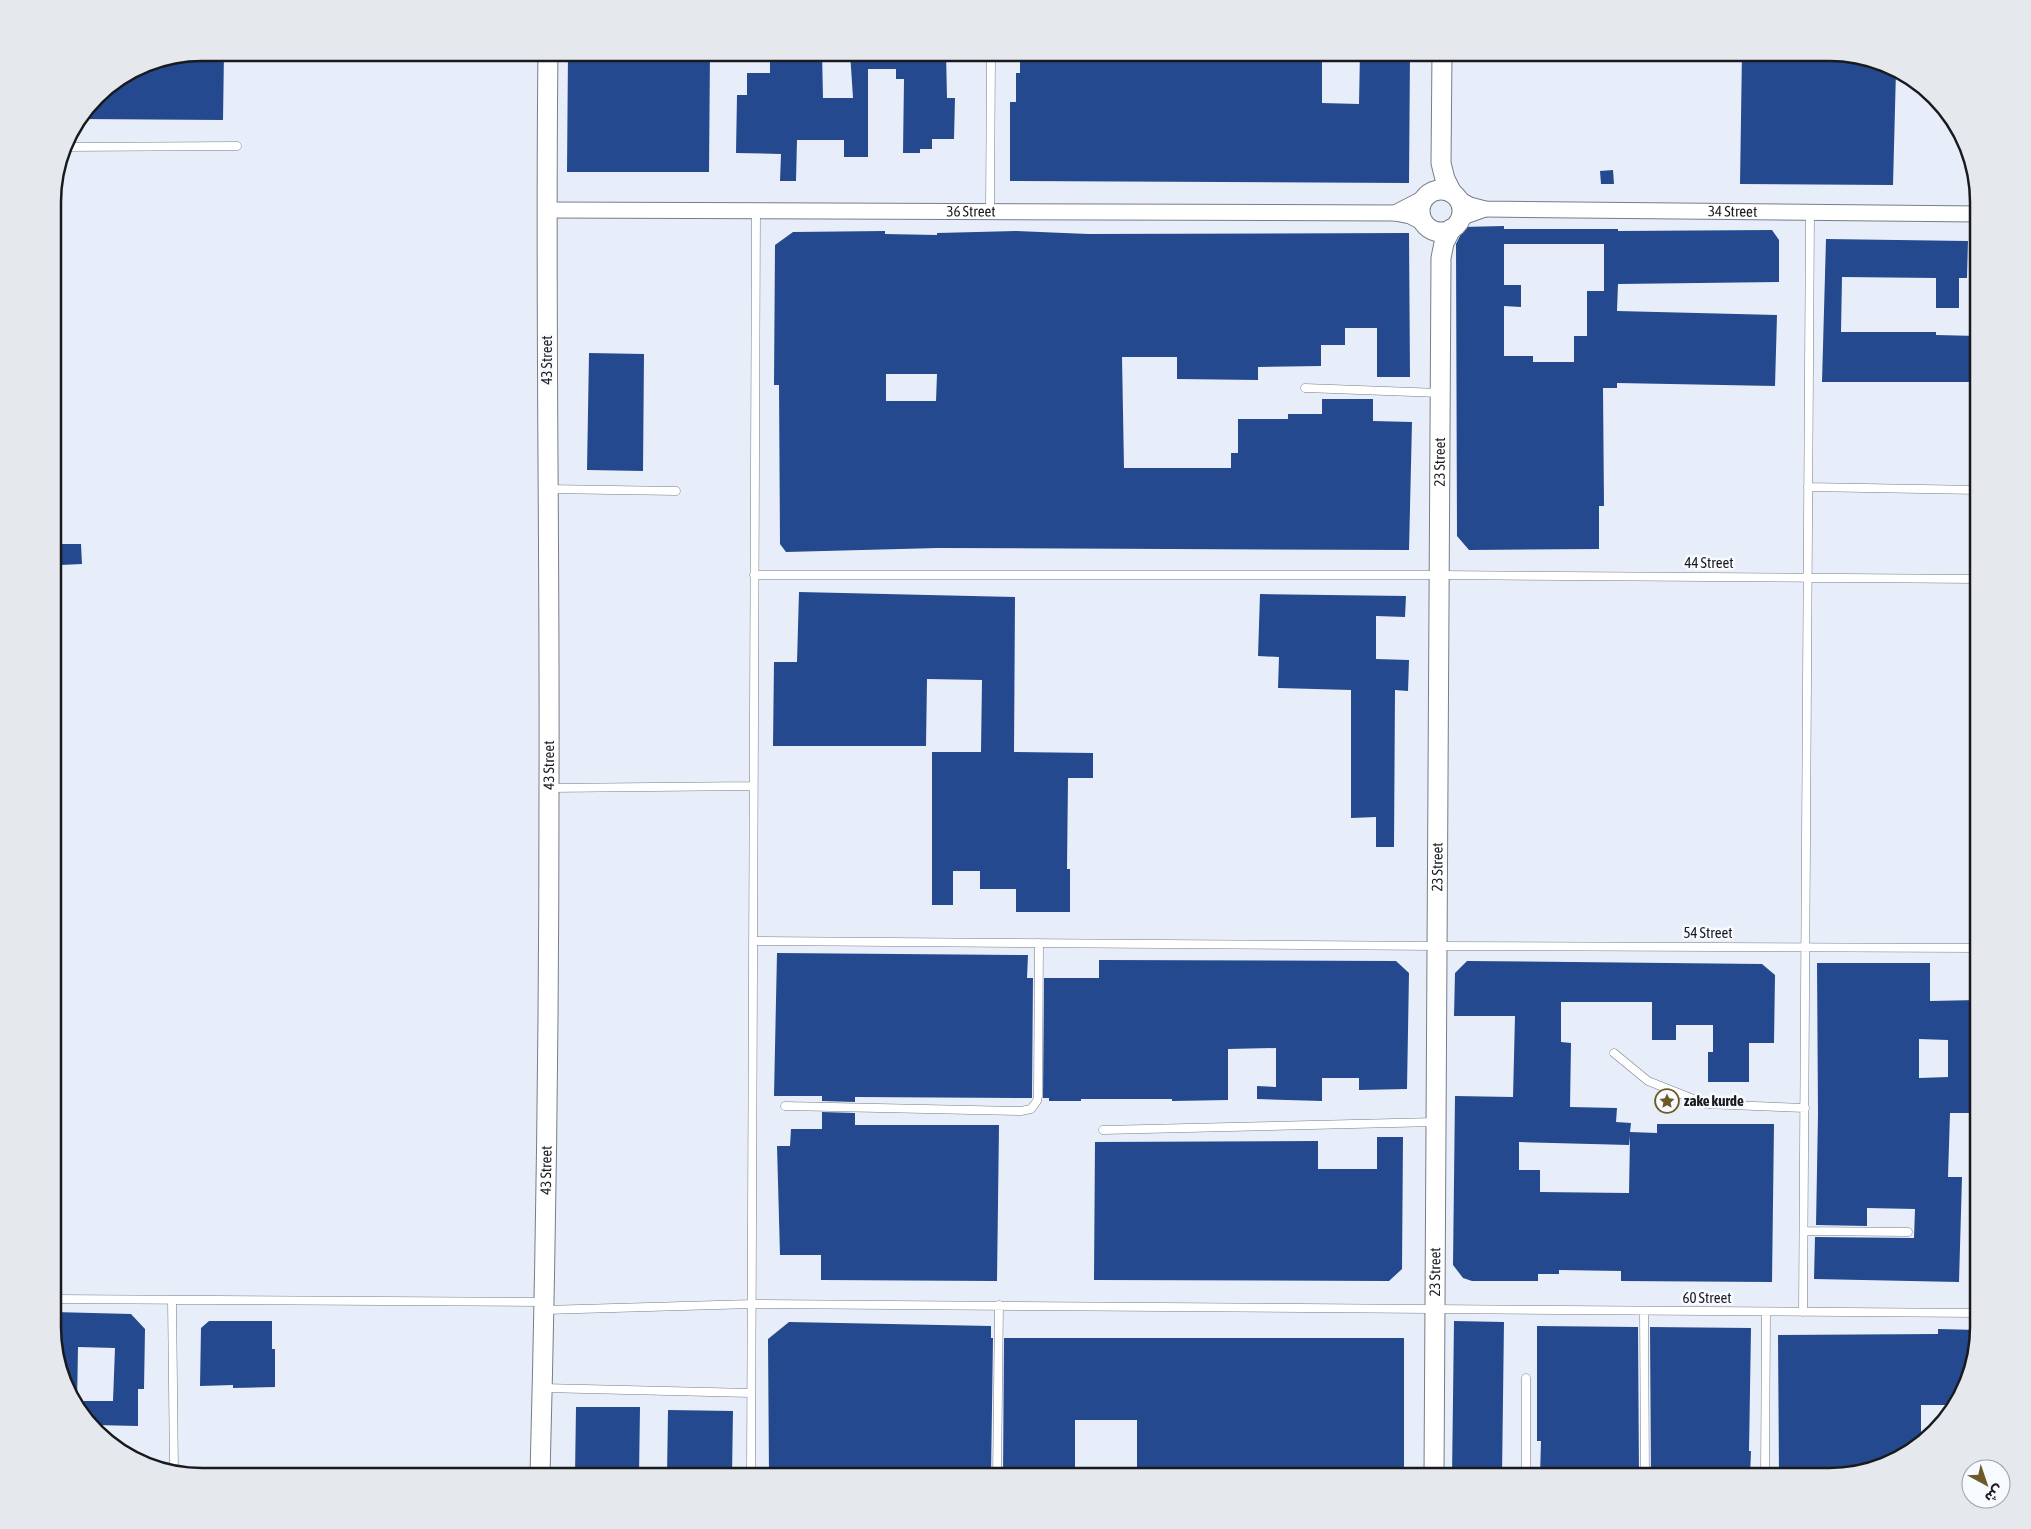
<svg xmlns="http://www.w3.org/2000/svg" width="2031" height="1529" viewBox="0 0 2031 1529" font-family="'Asap Condensed','Noto Sans Arabic',sans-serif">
  <rect width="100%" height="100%" fill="#f7fafe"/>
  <path fill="#e8eef9" d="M202,53h1627l48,8 43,23 43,52 15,66v1125l-8,48 -23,43 -52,43 -66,15h-1627l-48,-8 -43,-23 -43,-52 -15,-56v-1145l15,-56 28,-40 49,-32z"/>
  <path fill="#25498f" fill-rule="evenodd" d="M202,52h22l-1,68 -143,-1 16,-23 49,-32z
    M568,52h142l-1,120h-142z
    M770,52h52l1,46h30l-3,-46h96l1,46h8l-1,41h-22v10h-12v4h-17l1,-74h-8v-10h-28v88h-24v-17h-47l-1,41h-16l1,-27 -45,-1 1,-58h10v-22h23z
    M1020,52h302v51l37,1 1,-52h50l-1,131 -399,-2v-79h6v-29h4z
    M1742,52h87l48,9 19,9 -3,115 -153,-1z
    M1613,170l1,14h-13l-1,-13z
    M1504,226v3h114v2l154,-1 7,10v42l-161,2 -1,27 160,4 -2,71 -158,-3v5h-14l1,118h-5v43l-130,1 -12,-14 -1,-292 5,-10 1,-7zM1504,244h100v47h-17v45h-13v26h-41v-6h-29v-50l17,1v-22h-17z
    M885,231v3l52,1v-2l79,-2 72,3 321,-1 1,144h-33v-49h-32v17h-24v21l-63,1v13l-81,-1v-22h-55l2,111h107v-15h7v-34h50v-5h34v-15h51v22l39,1 -3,128 -471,-2 -152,4 -6,-8 -1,-159h-5l1,-140 18,-13zM886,374h51l-1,27h-50z
    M1826,239l142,2 -1,37h-8v30h-23v-30l-94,-1 -1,55h95v3l42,1v46h-156z
    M589,353l55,1 -1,117 -56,-1z
    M61,544h20l1,20 -21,1z
    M799,592l216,5 -1,155 79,1v25h-25l-1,91h3v43h-54v-23h-36v-18h-27v34h-21v-153h49l1,-72 -55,-1 -1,67h-153l1,-84h23z
    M1260,594l146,2 -1,21 -29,-1v43l33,1 -1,31 -13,-1 -1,157h-18v-30l-25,1v-128l-73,-2 1,-31 -21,-1z
    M777,953l251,2 -1,23h6l-1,120 -177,-1v5l-33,-1v-5h-48z
    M1099,960l297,1 13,12 -2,116 -48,1v-12h-37v23l-65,-2v-13l19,1v-39l-48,1v51l-56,1v-2h-91v2h-32v-3h-6l1,-120h55z
    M1467,961l295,3 13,11 -1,68h-25v39h-41v-30h5v-27h-37v15h-24v-38h-91v40l10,1 -1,64 47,1 -1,14 15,1 -1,9 27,1v-9h117l-2,158 -151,-1v-10l-62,-1v4h-21v7h-66l-9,-3 -10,-13 2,-169 58,1 2,-81h-61l1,-43zM1630,1136l-1,57 -89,-1v-22h-21v-28l110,3z
    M1817,963h113v38l48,-1v113h-28l-2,64h14l-3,105 -145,-3 1,-42 99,1 1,-29 -48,-1v18l-51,-1 2,-111zM1919,1039l29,1v37l-29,1z
    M822,1112l33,1v12h144l-2,156 -176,-1v-25h-41l-3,-109h13l1,-17h31z
    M1377,1137h26l-1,132 -13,12 -295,-1 1,-138 223,-1v28h59z
    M54,1312l77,2 14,15 -1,60h-6v37l-44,-1 -10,-12v-12h29l2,-53 -37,-1 -1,58 -9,-12 -15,-56z
    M209,1321h63v28h3v38l-42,1v-3l-33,1 1,-58z
    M1454,1321l50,1 -2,154h-50z
    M789,1322l202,4v12h2l-2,138h-222l-1,-137z
    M1537,1326l101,1 1,149h-99l1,-35h-4z
    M1650,1327l101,1 -2,123h2l-1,25h-99z
    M1938,1329l40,1 -8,45 -15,30h-34v35l-26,21 -66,15h-50l-1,-141 160,-1z
    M1004,1338h400v138h-267v-56h-62v56h-72z
    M576,1407h64l-1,69h-64z
    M668,1410l65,1 -1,65h-65z"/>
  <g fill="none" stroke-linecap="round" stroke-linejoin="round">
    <g stroke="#777d87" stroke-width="9">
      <path id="service" d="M65,147l172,-1
        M990,212l1,-159
        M1305,388l135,5
        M1808,487l170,3
        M548,489l128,2
        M754,575h685l539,4
        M550,788l203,-2
        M753,941l684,5 541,2
        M1614,1053l34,28 58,23 99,4
        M785,1106l236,5 10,-2 6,-8 1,-5 1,-153
        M1103,1130l333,-8
        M1804,1231l104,1
        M53,1299l490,3
        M172,1300l2,172
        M545,1310l207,-6 1226,9
        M1644,1311l1,165
        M1803,1312l7,-1100
        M543,1388l208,5
        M751,1476l5,-1265
        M997,1476l2,-171
        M1526,1476v-98
        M1765,1476l1,-164"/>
    </g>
    <g stroke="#777d87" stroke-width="17">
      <g id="minor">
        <path id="s1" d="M1457,198l13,7 15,4 493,5"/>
        <path id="s2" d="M546,210l849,3 15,3 14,7"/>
        <path d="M1395,213l29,-15"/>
        <path d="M1460,218l25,-9"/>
      </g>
    </g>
    <g stroke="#777d87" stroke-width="21">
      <g id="tertiary">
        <path d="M1442,53l-1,110 4,16 7,14"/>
        <circle cx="1441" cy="211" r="21"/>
        <path id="s3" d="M540,1476c6,-228 9,-457 9,-686 1,-246 -4,-492 -1,-737"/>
        <path id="s4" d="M1434,1476l7,-1218 3,-15 7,-14"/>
      </g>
    </g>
    <use href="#service" stroke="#fff" stroke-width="8"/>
    <use href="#minor" stroke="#fff" stroke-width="15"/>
    <use href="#tertiary" stroke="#fff" stroke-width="19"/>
  </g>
  <defs>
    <g id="sight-ring" transform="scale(1.25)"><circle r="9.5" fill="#f7fafe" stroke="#6e5a29" stroke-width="1.5"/><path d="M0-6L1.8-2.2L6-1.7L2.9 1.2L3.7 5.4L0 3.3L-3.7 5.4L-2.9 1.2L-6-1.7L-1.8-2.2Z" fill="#6e5a29"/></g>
  </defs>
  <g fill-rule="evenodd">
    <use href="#sight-ring" x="1667" y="1101"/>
  </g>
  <g text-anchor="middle" stroke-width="5" stroke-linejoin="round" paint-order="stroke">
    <g font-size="15" fill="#181a1e" stroke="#f7fafe">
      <text dy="5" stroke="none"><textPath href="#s2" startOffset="425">36 Street</textPath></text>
      <text dy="5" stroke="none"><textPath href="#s1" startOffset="278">34 Street</textPath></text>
      <text transform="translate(547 360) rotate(-90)" y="5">43 Street</text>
      <text dy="5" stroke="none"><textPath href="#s4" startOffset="1014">23 Street</textPath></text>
      <text x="1709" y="568">44 Street</text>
      <text dy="5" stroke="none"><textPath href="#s3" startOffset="711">43 Street</textPath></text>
      <text dy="5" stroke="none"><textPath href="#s4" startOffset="609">23 Street</textPath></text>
      <text x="1708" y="938">54 Street</text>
      <text dy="5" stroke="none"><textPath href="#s3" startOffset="306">43 Street</textPath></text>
      <text dy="5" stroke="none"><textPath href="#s4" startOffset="204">23 Street</textPath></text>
      <text x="1707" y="1303">60 Street</text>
    </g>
    <g font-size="15" font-weight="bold" fill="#181a1e" stroke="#f7fafe" text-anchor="start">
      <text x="1684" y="1106">zake kurde</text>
    </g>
  </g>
  <path d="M0 0H2031V1529H0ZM202 61H1829A141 141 0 0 1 1970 202V1327A141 141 0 0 1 1829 1468H202A141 141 0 0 1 61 1327V202A141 141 0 0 1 202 61Z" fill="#e5e8ec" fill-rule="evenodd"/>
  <path fill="none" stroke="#181a1e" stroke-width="2.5" d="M202 61H1829A141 141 0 0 1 1970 202V1327A141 141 0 0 1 1829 1468H202A141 141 0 0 1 61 1327V202A141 141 0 0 1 202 61Z"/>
  <g transform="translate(1986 1484) rotate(140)"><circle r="24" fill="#f7fafe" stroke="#9ea0a4"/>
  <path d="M0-4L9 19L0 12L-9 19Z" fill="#6e5a29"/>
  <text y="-8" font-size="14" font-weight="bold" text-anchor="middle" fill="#181a1e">ش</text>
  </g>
</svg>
